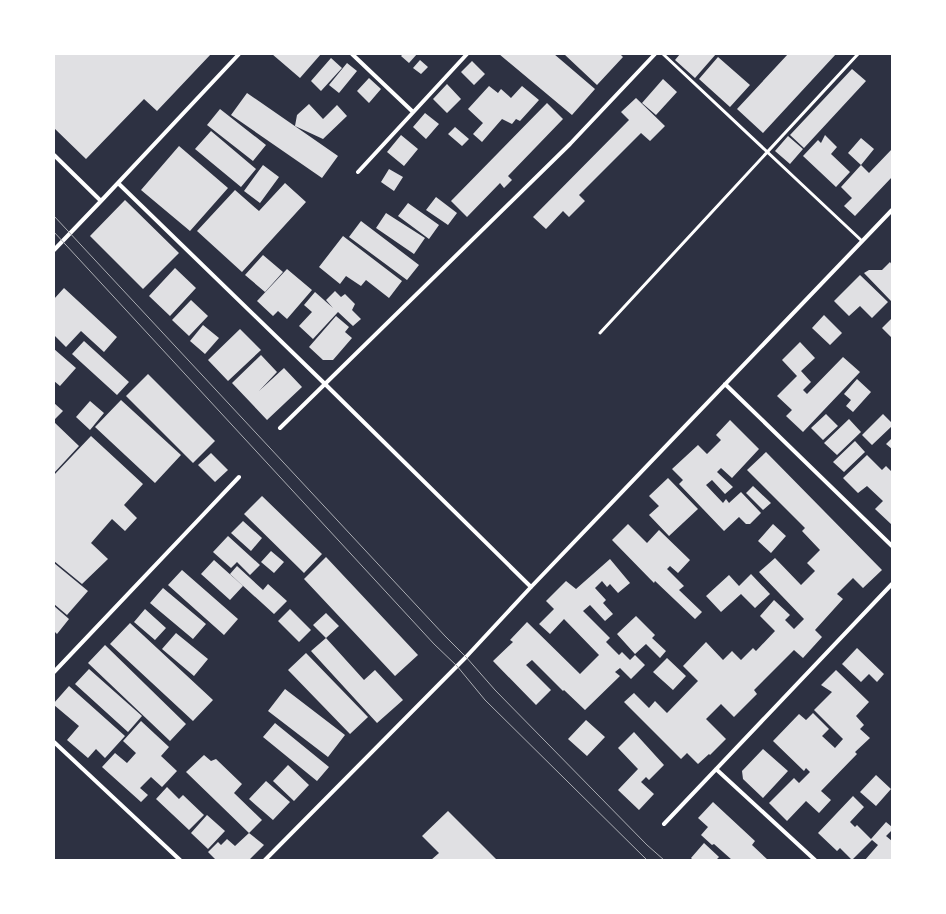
<svg xmlns="http://www.w3.org/2000/svg" width="946" height="914" viewBox="0 0 946 914" font-family="'Golos Text',sans-serif">
  <rect width="100%" height="100%" fill="#2d3142"/>
  <path fill="#e0e0e3" d="M54,54h157l-54,57 -13,-12 -58,60 -32,-31z
    M272,54h49l-21,24z
    M403,54h14l-8,9 -8,-7z
    M499,54h55l41,35 -23,26z
    M564,54h56l3,3 -26,28z
    M680,54h36l-21,24 -20,-18z
    M788,54h48l-73,79 -26,-24z
    M718,57l32,28 -20,22 -31,-28z
    M331,58l11,10 -21,23 -10,-10z
    M420,60l8,7 -7,7 -8,-6z
    M472,61l13,13 -11,11 -13,-13z
    M347,63l10,8 -18,22 -10,-8z
    M852,69l14,12 -62,67 -14,-13z
    M369,78l12,11 -12,14 -12,-12z
    M663,79l14,13 -21,23 -14,-12z
    M447,84l14,15 -14,14 -14,-14z
    M489,86l9,7 3,-4 10,9 11,-12 17,14 -19,21 -4,-2 -4,5 -10,-5 -20,23 -9,-8 10,-11 -15,-14z
    M247,93l91,63 -16,22 -91,-63z
    M636,98l29,28 -15,15 -9,-8 -62,62 6,6 -16,16 -6,-6 -17,18 -13,-12 96,-97 -8,-8z
    M547,103l16,16 -55,57 4,4 -8,8 -4,-5 -33,34 -16,-16z
    M309,104l14,15 14,-14 10,11 -24,23 -28,-13 2,-11z
    M220,109l46,36 -13,16 -46,-36z
    M425,113l14,11 -13,15 -13,-12z
    M455,127l14,12 -7,7 -14,-12z
    M211,131l45,38 -15,18 -46,-38z
    M401,135l17,14 -14,17 -17,-14z
    M825,135l12,12 -6,7 19,18 -14,15 -33,-31 15,-16 3,3z
    M788,136l15,13 -13,15 -15,-13z
    M861,138l13,11 -13,16 -13,-12z
    M179,146l49,42 -38,43 -49,-41z
    M892,149v28l-37,39 -11,-10 8,-8 -11,-11 20,-22 8,8z
    M263,165l16,12 -19,26 -16,-12z
    M389,169l14,8 -9,14 -13,-9z
    M285,183l21,19 -64,70 -45,-41 38,-41 24,21z
    M436,197l21,16 -9,12 -22,-15z
    M125,200l54,53 -36,36 -53,-53z
    M408,203l31,22 -10,14 -31,-23z
    M386,213l39,25 -11,16 -38,-26z
    M361,221l58,44 -12,15 -58,-43z
    M343,236l59,45 -13,17 -23,-18 -5,6 -15,-10 -6,8 -21,-17z
    M263,255l20,17 -18,20 -20,-17z
    M890,262l2,3v35l-1,1 -27,-28 5,-3h13z
    M175,268l21,20 -26,28 -21,-20z
    M287,269l25,21 -25,29 -9,-8 -5,5 -16,-15z
    M860,275l28,27 -16,16 -12,-12 -11,10 -15,-15z
    M64,288l53,49 -13,15 -23,-21 -15,16 -12,-12v-36z
    M335,291l6,6 4,-3 10,10 -3,6 9,9 -8,7 -15,-14 -25,27 -14,-13 13,-14 -8,-7 11,-13 18,16 -7,-8z
    M191,300l17,16 -19,20 -17,-16z
    M824,315l18,18 -12,12 -18,-17z
    M336,316l13,11 -4,5 7,6 -19,22h-10l-14,-13z
    M892,318v20l-10,-10z
    M203,325l16,13 -14,16 -15,-13z
    M240,329l21,21 -33,31 -20,-21z
    M84,341l45,41 -12,13 -45,-41z
    M800,342l15,16 -14,13 10,11 -8,8 4,4 36,-37 17,15 -57,60 -17,-16 6,-6 -15,-14 20,-20 -15,-16z
    M54,349l22,19 -16,18 -6,-5z
    M261,355l16,17 -18,19 25,-23 18,19 -35,33 -35,-37z
    M148,374l67,67 -22,22 -67,-67z
    M857,379l14,13 -18,20 -7,-6 5,-6 -7,-6z
    M121,400l60,55 -26,28 -60,-56z
    M90,401l14,12 -14,17 -14,-13z
    M54,403l9,8 -9,9z
    M826,414l12,12 -15,14 -12,-12z
    M883,414l9,9v3l-20,19 -10,-10z
    M849,419l12,13 -24,23 -13,-12z
    M730,420l29,29 -27,29 -11,-10 -4,4 16,15 -8,7 -13,-14 -6,5 17,18 3,-4 3,4 12,-11 20,21 -11,11h-4l-7,-7 -15,14 -45,-47 4,-4 -11,-11 26,-24 9,9 14,-14 -5,-5z
    M54,422l25,24 -25,27z
    M91,436l52,48 -19,21 13,13 -12,13 -13,-12 -21,24 17,16 -26,25 -28,-23v-86z
    M892,438v11l-6,-5z
    M855,441l10,11 -21,20 -11,-10z
    M766,452l116,118 -19,18 -10,-10 -16,16 6,5 -28,31 7,7 -19,21 -9,-8 -40,40 3,4 -23,23 -13,-13 -15,15 20,20 -16,16 -1,-1 -11,10 -11,-11 -6,6 -57,-57 10,-9 15,15 6,-7 12,12 31,-32 -15,-15 23,-24 17,18 9,-9 9,9 12,-12 3,3 19,-20 -15,-15 14,-16 16,15 -5,5 9,9 10,-10 -45,-47 16,-14 26,27 14,-14 -8,-8 13,-13 -18,-19 3,-3 -58,-58z
    M211,453l17,17 -13,12 -17,-17z
    M867,455l15,15 4,-4 6,6v53l-17,-16 8,-8 -16,-15 -9,7 -15,-15z
    M668,478l30,31 -29,27 -20,-21 10,-9 -10,-10z
    M753,486l18,17 -8,7 -17,-17z
    M262,496l60,58 -18,19 -60,-59z
    M243,521l19,17 -11,13 -20,-18z
    M628,524l19,19 12,-13 31,30 -12,13 -8,-7 -3,3 17,17 -5,4 23,22 -7,7 -40,-38 -1,2 -42,-43z
    M773,524l13,12 -15,17 -13,-12z
    M228,536l32,29 -10,10 -13,-13 -6,6 -18,-16z
    M271,551l13,11 -10,11 -13,-11z
    M326,557l92,98 -23,21 -91,-97z
    M610,559l20,24 -12,10 -8,-9 -3,3 -5,-6 -7,7 11,12 -3,3 10,11 -8,7 -15,-16 -7,6 27,27 -4,4 13,13 3,-3 8,8 5,-5 10,10 -14,14 -11,-11 -5,4 5,4 -35,34 -21,-20 -1,1 -31,-31 -6,5 25,25 -15,15 -43,-44 20,-19 -3,-2 17,-18 53,52 19,-19 -35,-36 -14,15 -11,-10 15,-15 -8,-8 20,-20 10,8z
    M214,560l29,26 -13,14 -29,-26z
    M54,563l34,28 -21,24 -13,-11z
    M237,566l26,24 5,-6 19,17 -13,13 -44,-40z
    M182,570l56,49 -14,16 -56,-50z
    M751,574l19,20 -15,14 -14,-14 -20,18 -15,-16 23,-21 10,11z
    M163,588l43,36 -13,15 -43,-36z
    M54,606l15,13 -12,15 -3,-3z
    M145,609l21,19 -11,12 -21,-18z
    M290,609l21,21 -12,12 -21,-21z
    M326,613l13,13 -13,12 -13,-13z
    M636,616l19,19 -3,3 14,13 -6,7 -14,-14 -11,10 -18,-20z
    M130,623l83,77 -20,21 -83,-77z
    M176,633l32,26 -14,17 -32,-27z
    M326,638l38,42 11,-10 28,30 -26,23 -66,-72z
    M105,645l81,79 -16,17 -82,-78z
    M857,648l27,26 -7,8 -8,-8 -8,8 -19,-18z
    M306,653l62,64 -18,17 -62,-64z
    M667,658l19,18 -13,14 -20,-18z
    M89,669l53,47 -14,16 -53,-48z
    M836,670l33,32 -13,14 8,9 -4,4 10,9 -15,14 2,2 -36,37 10,9 -12,13 -13,-12 -19,20 -18,-18 25,-25 5,5 11,-11 -4,-4 -2,3 -31,-30 26,-27 7,6 7,-7 16,16 -7,7 13,12 8,-9 -29,-29 18,-18 -11,-7z
    M69,686l56,50 -20,22 -9,-9 -8,9 -21,-18 12,-14 -25,-21v-2z
    M285,689l60,46 -17,22 -60,-46z
    M586,720l19,17 -18,19 -19,-17z
    M141,721l28,26 -8,9 16,15 -15,16 -11,-10 -11,11 8,7 -7,7 -39,-35 13,-14 12,10 9,-10 -13,-12z
    M275,723l54,44 -12,14 -54,-44z
    M634,732l30,33 -15,15 -3,-3 -5,5 13,12 -15,16 -21,-20 20,-21 -20,-21z
    M763,749l25,22 -25,27 -20,-19 -1,-8z
    M204,755l7,6 5,-2 26,25 -8,9 28,27 -13,13 -63,-61z
    M288,765l21,20 -15,16 -21,-20z
    M876,775l15,14 -15,17 -16,-14z
    M266,781l24,21 -17,18 -24,-21z
    M167,787l12,12 4,-4 21,20 -15,15 -33,-31z
    M853,796l11,11 -14,15 5,5 2,-2 14,14 15,-17 6,5v3l-6,6 6,5v19h-27l13,-15 -6,-5 -20,20 -12,-12 -3,3 -19,-18z
    M713,802l42,39 -3,4 16,15h-36l-18,-16 -2,1 -11,-10 7,-8 -10,-9z
    M448,811l49,49h-66l8,-7 -17,-17z
    M207,815l18,16 -17,18 -17,-16z
    M249,833l15,12 -15,15h-33l-8,-8 10,-10 3,3 6,-6 8,7z
    M704,843l15,14 -3,3h-23l-2,-2z"/>
  <g fill="none" stroke-linecap="round" stroke-linejoin="round">
    <path stroke="#fff" stroke-width="3" d="M663,54l199,187
      M600,333l258,-279"/>
    <path stroke="#fff" stroke-width="4" d="M352,54l61,58
      M54,155l47,46
      M358,172l109,-118
      M118,183l207,201 206,203
      M54,250l47,-49 138,-147
      M725,384l167,162
      M280,428l290,-284 85,-90
      M54,672l185,-195
      M54,742l126,118
      M716,769l99,91
      M664,824l228,-240
      M265,860l201,-203 65,-70 361,-377"/>
    <path stroke="#abadb3" stroke-width="1" d="M54,216l391,420 21,21 29,33 152,155 17,15
      M54,232l380,412 23,22 28,34 162,160"/>
  </g>
  <rect width="946" height="914" fill="none" stroke="#ffffff" stroke-width="110"/>
</svg>
